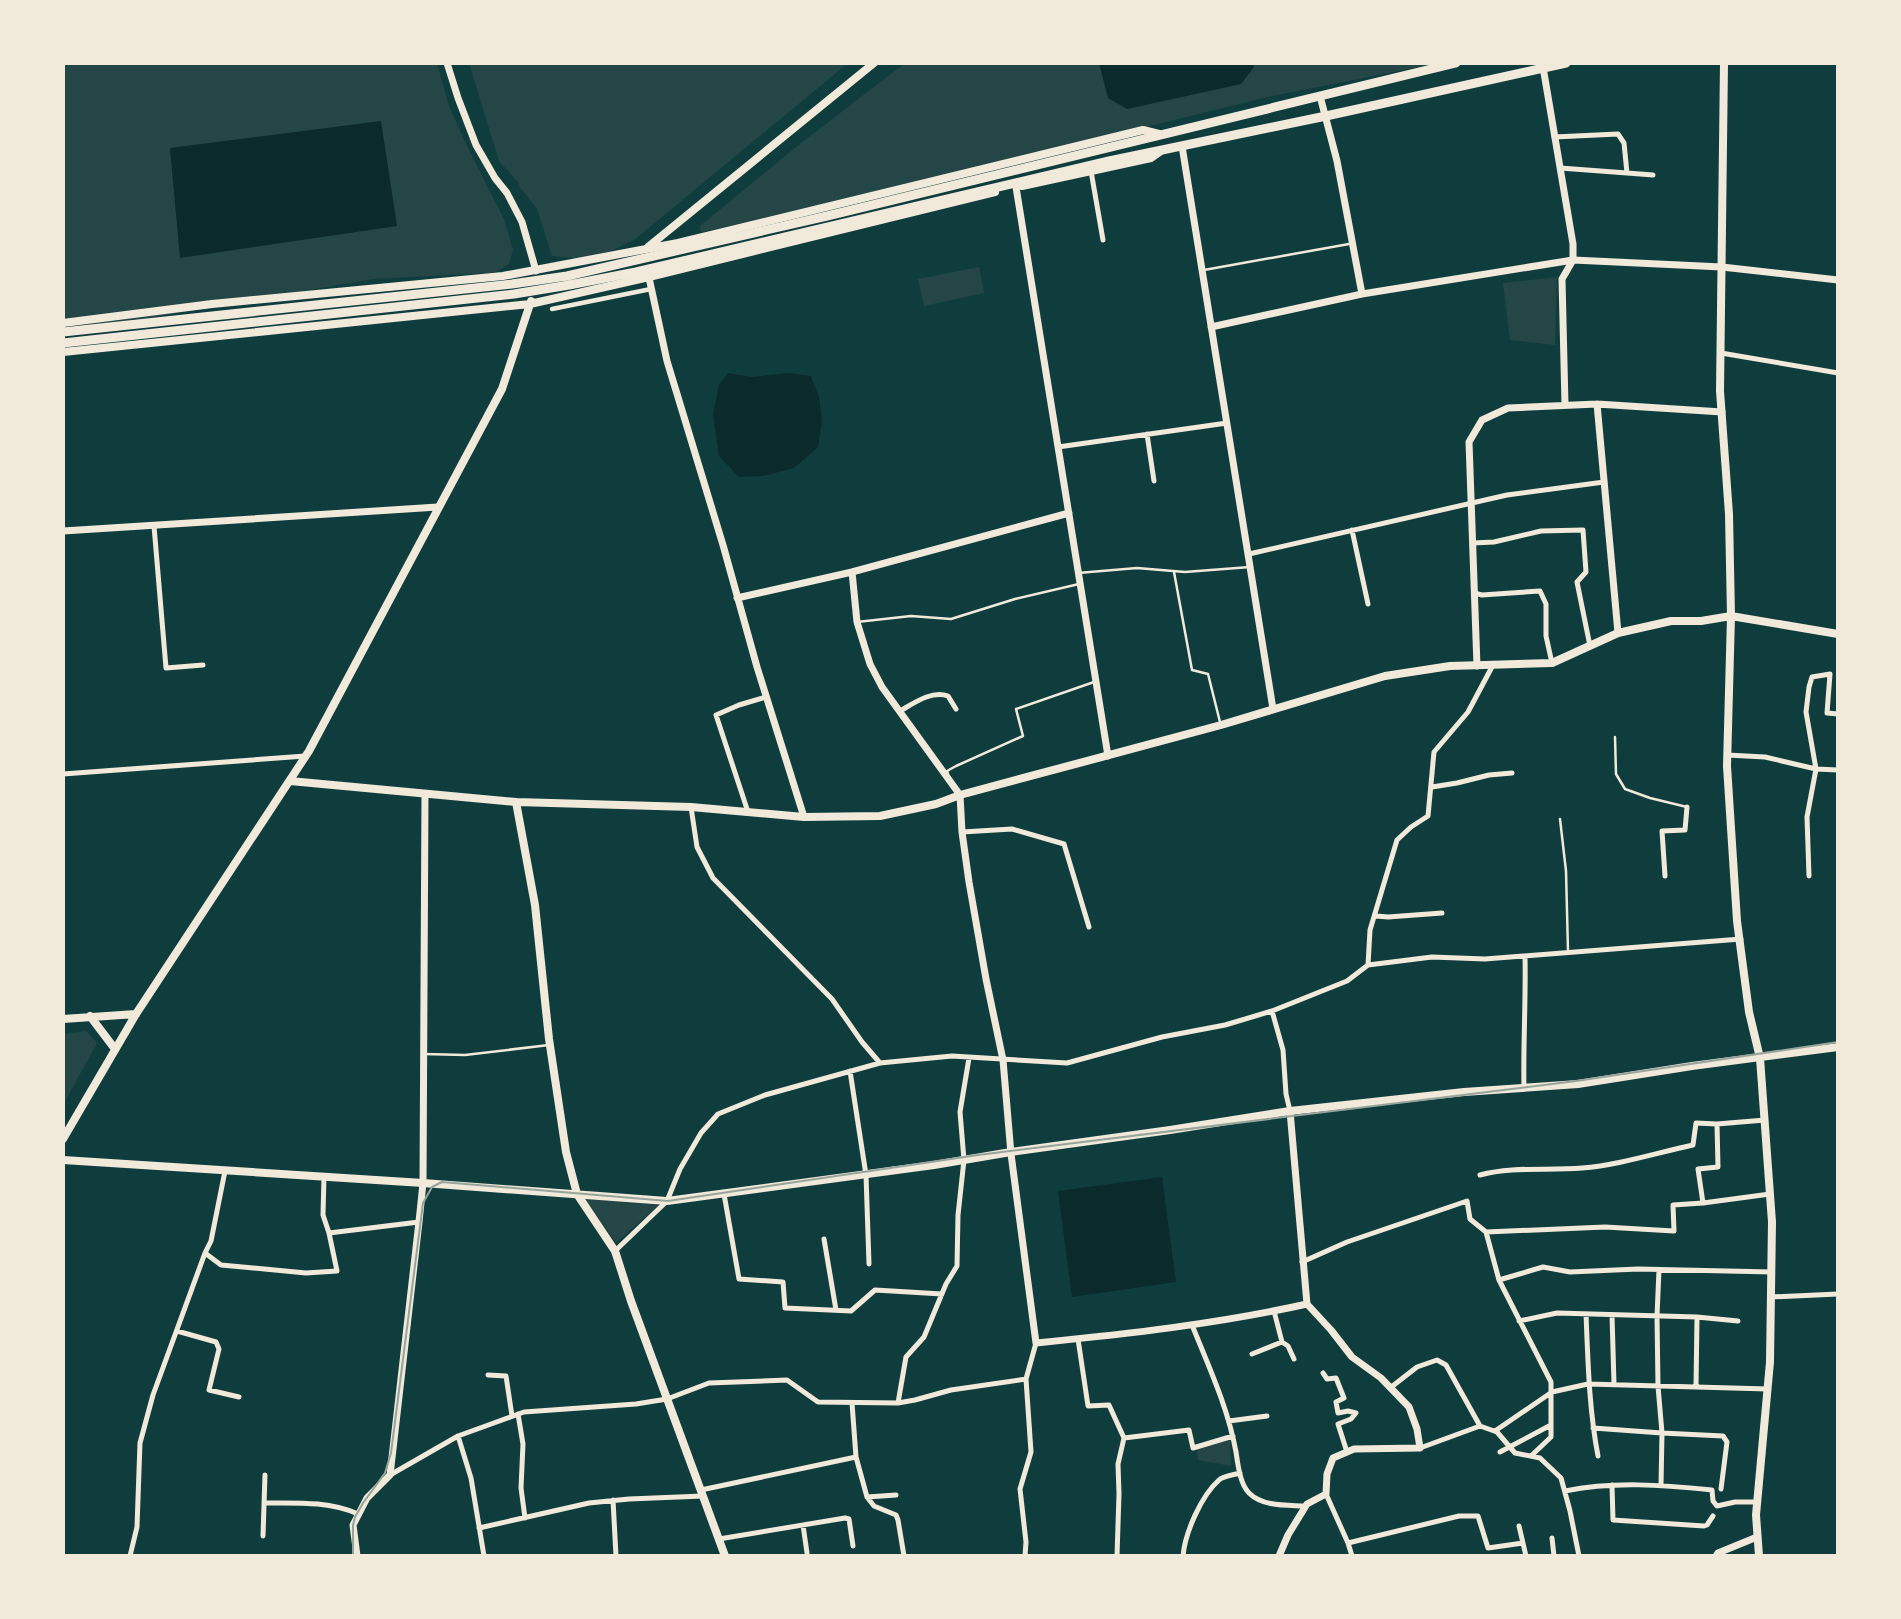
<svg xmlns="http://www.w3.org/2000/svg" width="1901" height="1619" viewBox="0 0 1901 1619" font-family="Quicksand,sans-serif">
  <rect width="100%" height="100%" fill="#0f3d3e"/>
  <path fill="#244646" d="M63,63h374l12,43 17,38 38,75 9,31 -4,14 -13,8 -5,1 -118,6 -218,38 -92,12z
    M469,63h379l-214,177 -23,11 -30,8 -29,-3 -15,-47 -18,-23v-3l-20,-22z
    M905,63h535l-168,33 -474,116 -97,20 -1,-6 96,-79z
    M979,267l5,26 -60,13 -6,-27z
    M1557,277l-2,68 -45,-5 -7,-57z
    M86,1031l11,12 -34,62v-71z
    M584,1198l75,7 -43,38z
    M1230,1438l1,28 -33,-6 -2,-13z"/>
  <path fill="#0a2a2b" d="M1099,63h154l1,4 -13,17 -114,25 -19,-11z
    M381,121l16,105 -217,32 -10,-110z
    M728,373l23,4 38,-4 22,3 8,21 3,24 -4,26 -24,21 -31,8 -24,1 -20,-21 -6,-41 6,-31z
    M1162,1177l14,105 -104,15 -14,-106z"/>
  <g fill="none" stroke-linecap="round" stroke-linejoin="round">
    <path stroke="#f1e9da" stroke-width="2.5" d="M1204,270l145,-26
      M1174,572l18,98 16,4 12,48
      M1078,573l59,-5 48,4 65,-5
      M857,622l54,-6 40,3 64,-20 64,-15
      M1615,737l1,37 9,15 25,9 37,9
      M948,774l-1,-3 9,-5 67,-30 -7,-27 78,-27
      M1560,819l6,52 2,80
      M424,1054l41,1 84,-10"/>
    <path stroke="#f1e9da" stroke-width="4.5" d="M552,309l99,-20"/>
    <path stroke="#f1e9da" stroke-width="5" d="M1554,137l64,-3 6,9 3,30 -67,-5
      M1091,171l12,69
      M1627,173l26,2
      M1721,353l117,20
      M1147,434l7,47
      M1058,447l169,-24
      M154,526l12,142 37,-3
      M1352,530l16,74
      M1473,543l21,-1 47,-11 42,-1 3,42 -9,10 13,64
      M1249,554l258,-59 97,-13
      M1474,593l8,2 58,-4 6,13v32l6,27
      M900,711c14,-8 32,-21 48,-15l8,13
      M1727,755l38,2 51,12 22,1
      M63,774l242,-18
      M1432,787l25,-4 32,-8 23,-2
      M691,807l6,40 16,31 119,121 30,43 18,21
      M748,812l-32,-97 23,-10 27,-8
      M962,832l50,-3 52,15 25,83
      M1665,876l-3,-45 23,-1 2,-23
      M1809,876l-2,-59 9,-48 -10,-57 3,-25 3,-10 18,-3 -3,39 11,1
      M1376,916l12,1 54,-4
      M1368,965l64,-8 53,2 256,-20
      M1368,965l2,-35 27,-90 14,-13 17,-11 6,-64 34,-40 25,-47
      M1272,1011l11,39 3,44 4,17
      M850,1071l16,104 3,89
      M1524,1088c-1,-44 2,-88 1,-132
      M1480,1175c33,-9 68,-4 102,-7 37,-3 74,-15 111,-23l3,-22 21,1 48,-4
      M324,1176l-1,39 6,18
      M724,1194l15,85 44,3 2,26 66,3 24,-21 67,4
      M1703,1203l67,-9
      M1486,1232l119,-5 69,4 -1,-26 30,-2 -5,-34 20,-2 -1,-43
      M824,1239l12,71
      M615,1251l52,-50 13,-32 21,-36 17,-19 47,-19 115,-32 72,-7 115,7 95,-26 63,-12 47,-14 75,-30 21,-16
      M205,1253l6,-12 14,-70
      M1302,1262l45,-20 120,-41 3,18 16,13 13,48 52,102v55l-20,19
      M1659,1270l-2,46 1,70 4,47 -1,52
      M1499,1280l44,-13 27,5 68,-3 134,3
      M1771,1297l67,-3
      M1586,1314c2,48 3,95 12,142
      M1612,1315l2,69
      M1519,1321l38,-8 140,4 41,4
      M1192,1325c17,42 36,83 44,127 2,13 4,32 13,41 14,14 38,12 56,13
      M177,1331l39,11 3,7 -10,41 30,7
      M1078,1339l10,67 21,-1 15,33 -6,26 1,30 -2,62
      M1282,1342l6,4 6,13
      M1252,1354l30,-12 -8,-31
      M1323,1373l4,6 9,-1 8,20 -8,4 2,11 10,-2 8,2 -5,6 -13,5 9,28
      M488,1375l18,1 6,40
      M1696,1387l1,-70
      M1390,1388l27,-21 20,-7 9,5 34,61
      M852,1403l4,54 11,40 7,9 22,9 2,5 6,36
      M898,1403l8,-46 18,-20 22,-53 11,-18 1,-51 6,-55 -4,-48 9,-54
      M518,1414l5,30 -2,44 4,30
      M1229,1421l38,-5
      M1593,1428l69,5 61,3 4,6 -6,47
      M1495,1431l57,-39 36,-8 180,5
      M458,1436l13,42 13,78
      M1124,1438l65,-8 4,18 40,-12
      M1420,1448l60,-22 17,6 18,21 25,5 21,20 9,33 9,45
      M1500,1452l51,-27
      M390,1475l68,-39 66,-24 112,-8 31,-5 42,-16 78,-3 31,22 80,1 17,-3 36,-10 75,-11
      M1612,1485l1,35 91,6 3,-1 6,-9
      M701,1490l155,-33
      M1565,1491c49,-10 98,-6 147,-1l1,11 4,5 18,-4h22
      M1326,1494l22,49 4,13
      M867,1497l29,-2
      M613,1500l3,56
      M264,1503c32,0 65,-2 94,11
      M803,1525l4,28
      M1519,1526l7,30
      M479,1528l110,-25 40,-4 74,-3
      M263,1536l2,-61
      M1552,1538l2,18
      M719,1539l126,-21 4,1 4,27
      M1348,1543l111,-27h19l10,32 35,-5
      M130,1556l7,-29 3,-84 13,-48 52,-142 16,12 85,8 31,-2 -8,-38 90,-11
      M1025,1556l1,-14 -6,-53 11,-37 -5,-73 10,-36
      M1183,1556c2,-23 18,-60 36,-76 4,-4 14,-5 21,-7"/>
    <path stroke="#f1e9da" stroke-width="7" d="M447,63l11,35 18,47 19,33 12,15 15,29 14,49
      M1543,67l30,177v16l-11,19 3,126
      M1320,96l17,65 25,133
      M1182,146l91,563
      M1016,187l92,569
      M648,273l19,88 56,184 34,122 47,150
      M1211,327l151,-33 211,-34 149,7 116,13
      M1597,404l21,229
      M63,531l375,-24
      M852,572l5,50 13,42 12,23 78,108 2,37 7,50 17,97 17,81 8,94 25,189c91,-9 181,-19 271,-39
      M737,598l115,-26 217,-59
      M1477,666l-8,-224 13,-22 26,-12 89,-4 125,8
      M357,1556l-4,-31 14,-27 23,-23 29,-253 4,-39 2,-389
      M1279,1556l9,-21 19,-31 19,-10 1,-20 6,-16 21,-9 66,-1 -3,-19 -8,-22 -28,-29 -29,-21 -21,-27 -24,-26 -17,-193
      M1716,1556l2,-3 39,-16"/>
    <path stroke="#f1e9da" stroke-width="8" d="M1724,63l-4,328 9,123 2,102 -4,150 10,155 12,91 11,46 12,164 -2,140 -14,153 3,41
      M1022,186l129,-28 10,-7
      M648,247l226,-184
      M63,323l149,-19 291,-28 175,-33 465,-113 16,4
      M63,352l467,-48 119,-27 346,-85
      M290,781l226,21 175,5 113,10 76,-1 56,-12 24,-9 261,-70 164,-49 65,-10 102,-3 66,-30 53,-12h30l30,-5 107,18
      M516,802l19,103 14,134 17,113 11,42 38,57 16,50 94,255
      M90,1016l25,33
      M63,1019l73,-5
      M63,1139l73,-125 173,-263 193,-362 29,-88
      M63,1160l360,23 244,18 267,-36 77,-13 159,-22 120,-19 174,-19 114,-8 114,-18 146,-19"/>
    <path stroke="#f1e9da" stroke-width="9" d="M63,332l449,-48 55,-8 260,-60 629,-153
      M63,343l451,-49 55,-9 67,-13 473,-111 217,-45 240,-53"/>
    <path stroke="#97a49c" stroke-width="2" d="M353,1556v-31l2,-8 8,-14 22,-30 6,-20 32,-250 9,-16 10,-5 226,19 310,-46 598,-74 262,-39"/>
  </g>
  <rect width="1901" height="1619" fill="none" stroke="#f1e9da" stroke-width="130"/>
</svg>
